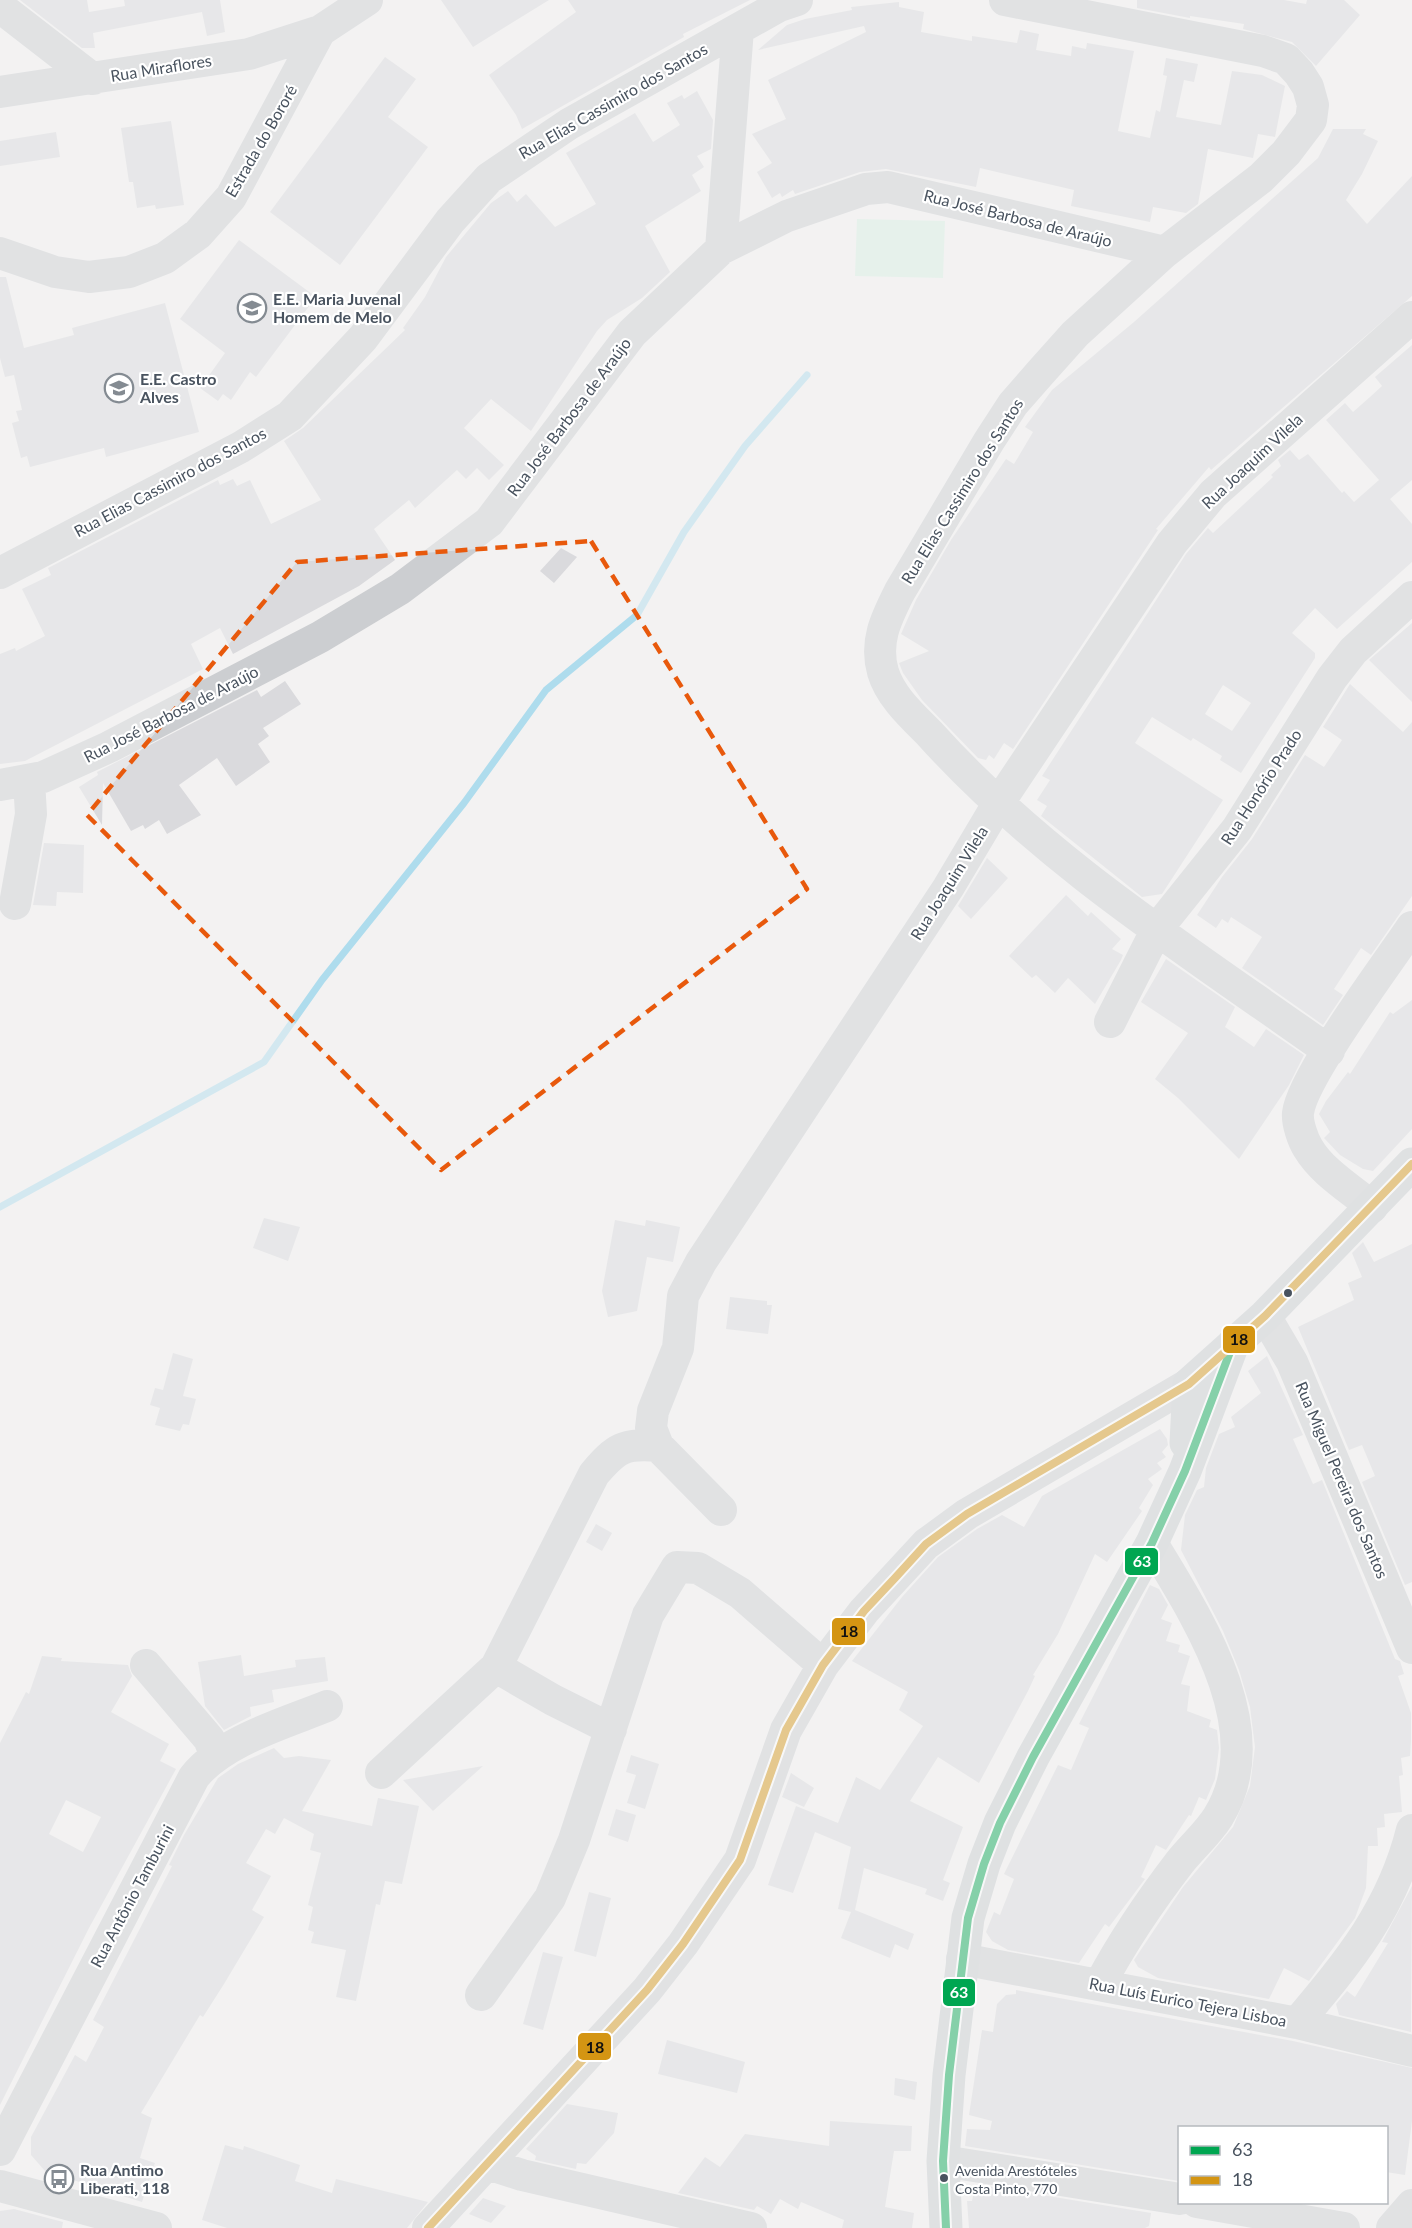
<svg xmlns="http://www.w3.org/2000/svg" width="1412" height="2228" viewBox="0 0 1412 2228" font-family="Lato,sans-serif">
  <rect width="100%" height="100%" fill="#f3f2f2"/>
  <path fill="#d8f0e3" d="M857,219l88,2 -2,57 -88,-2z"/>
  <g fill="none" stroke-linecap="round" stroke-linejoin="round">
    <path stroke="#aedced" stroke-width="7" d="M0,1207l264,-145 58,-82 142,-177 82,-113 91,-75 47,-83 61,-86 62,-71"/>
  </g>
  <path fill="#dadadd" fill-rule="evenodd" d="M20,0h67l2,12 36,-6 -1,-6h96l5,32 -18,4 -5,-24 -109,21 2,15h-13z
    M441,0h108l-76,47z
    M568,0h182l-67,34 1,3 -162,92 -6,-14 -27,-40 87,-63z
    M1137,0h147l22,4 1,-4h37l16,15 -44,51 -24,-24 -49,-13 1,-5 -54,-8v2l-53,-10z
    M899,2v5l25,5 -3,20 51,9v-5l45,7 3,-13 19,4 -3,16 35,6 1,-10 14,3 1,-6 47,8 -16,80 32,7 6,-28 4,2 7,-36 -4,-1 3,-17 32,6 -4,18 -10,-2 -8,37 45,8 11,-54 30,4 23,11 -10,51 -17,-3 -5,24 -45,-9 -10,55 -12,9 -33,-6 -3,15 -79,-16 3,-16 -94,-22 -4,19 -90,-18 -26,3 -65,22 -2,-4 -11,7 -2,-4 -8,5 -15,-26 15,-9 -20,-29 34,-15 -18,-39 98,-48 -2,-6 -106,24 29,-25 18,-6 47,-9 -1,-3z
    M385,57l31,22 -28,38 40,30 -88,118 -70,-53z
    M697,91l16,29 -2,29 -14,7 7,11 -12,8 9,16 -56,35 25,46 -28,26 -35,22 -10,11 -66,100 -40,-32 -27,29 40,37 -15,15 -12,-12 -11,11 -9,-9 -42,38 -6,-8 -35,29 21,31 -36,26 -126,68 -13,-26 -29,16 12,25 -178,92 -25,3v-110l15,-6 1,3 29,-15 -23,-47 29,-14 -3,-7 170,-88 2,5 13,-6 4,7 13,-6 21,44 50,-24 -37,-59 19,-13 102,-98 -2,-2 22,-31 21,-40 45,-54 17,-12 9,11 9,-8 29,33 41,-23 -30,-51 69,-40 18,29 27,-17 -13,-22 15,-8 2,4z
    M171,121l13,84 -28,4 -1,-4 -18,3 -4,-26h-4l-8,-54z
    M1333,129h33l-3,5 15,7 -16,33 -16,26 21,24 45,-48v120l-193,167 -8,7 -2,-3 -53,62 2,1 -145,219 -9,-6 -10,16 -5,-4 -3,5 -8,-2 -56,-58 -19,-27 -4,-10 30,-12 -28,-17 15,-34 35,-60 55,-81 8,5 19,-32 -8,-5 27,-37 82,-68 184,-164z
    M56,132l4,25 -60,9v-25z
    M239,240l77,57 -60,80 -6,-5 -19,28 -8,-6 -5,7 -18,-13 25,-35 -45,-34z
    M0,277h6l18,71 50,-13 -2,-7 93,-25 34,129 -93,25 -2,-9 -74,19 -3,-11 -6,2 -9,-35 7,-2 -3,-10 6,-1 -8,-35 -9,2 -5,-19z
    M1412,345v135l-22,19 22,25v38l-75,67 -22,-21 -23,25 23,20v5l-74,115 -21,-13 2,-4 -29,-18 -2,3 -39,-24 -17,26 88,57 -61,94 -20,3 -101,-81 6,-10 -10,-6 13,-20 -8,-4 144,-222 22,-26 5,5 60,-56 -2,-2 10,-9 -3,-6 12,-10 9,10 9,-6 34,39 2,-2 10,11 25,-22 -53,-60 19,-17 8,9 17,-15 12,-11 -7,-9zM1223,685l28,18 -19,28 -27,-17z
    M561,548l16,9 -23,26 -14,-12z
    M1412,623v79l-43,-42z
    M285,681l16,23 -38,24 6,8 -11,8 12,18 -34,24 -19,-28 -38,27 22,30 -34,19 -8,-14 -14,9 -2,-4 -12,6 -28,-48 -1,42 -23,-38 19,-12 -1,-3 160,-82 4,7z
    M1350,684l53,48 9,-10v174l-41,59 -10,-7 -27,41 9,6 -20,30 -81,-57 20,-31 -31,-20 -3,6 -6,-4 -6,9 -19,-13 25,-38 30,-38 53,-84 19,12 18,-27 -19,-13z
    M44,843l40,2 -1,48 -26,-1 -1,14 -23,-1z
    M987,858l21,20 -37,41 -13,-13z
    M1066,895l22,21 3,-4 30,27 -9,10 11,6 -2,5 -26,44 -27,-26 -13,15 -19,-18 -4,3 -23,-22z
    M1166,959l69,48 -10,20 29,20 12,-18 38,26 -15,30 -50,74 -61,-61 -23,-19 33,-46 -47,-31z
    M1412,1000v129l-39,42 -10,-2 -23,-14 -16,-17 6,-6 -11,-18 7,-13 22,-29 2,2 40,-62 3,2z
    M264,1218l36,9 -12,34 -35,-13z
    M615,1220l30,6 1,-6 34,7 -7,35 -26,-5 -10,54 -29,6 -6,-26z
    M1363,1242l11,20 38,-18v338l-7,3 -43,-103 13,-6 -13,-31 -13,5 -51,-123 56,-27 -6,-17 14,-6 -10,-24z
    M730,1297l37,4v4h5l-4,29 -42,-5z
    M173,1353l20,6 -10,37 13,3 -7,26 -6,-1 -3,7 -25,-6 5,-17 -10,-3 5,-17 8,2z
    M1267,1356l36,79 -10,4 20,45 9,-4 73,179 5,2 4,13 -6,2 13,37v27l-1,16 -9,2 2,17 -4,1 3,36 -18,2 1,13 -8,1 1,18h-10l-2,42 -11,30 -46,63 -25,-13 -15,31 -111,-21 -20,-11 -4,-7 49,-73 50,-60 17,-41 5,-39 -5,-40 -11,-37 -16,-39 -42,-81 4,-35 12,-25 7,-3 2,-19 13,-34 16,-7 -4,-10 30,-24 -13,-22z
    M1160,1429l7,10 1,6 -6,7 4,5 -9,6 5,6 -14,10 5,6 -14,23 3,3 -35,51 -12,-8 -37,80 -25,41 2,1 -7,15 -49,92 -41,-26 -28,44 53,26 -20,53 7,3 -7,18 -18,-7 2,-5 -63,-21 -9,42 59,24 -6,16 -13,-6 -5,14 -49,-20 10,-26 -13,-3 13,-62 -36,-15 -22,61 -25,-8 28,-79 42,17 18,-46 24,13 43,-64 -24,-16 9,-18 -56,-31 50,-64 36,-40 39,-28 25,-14 22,12 18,-31z
    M596,1524l16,9 -10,18 -16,-9z
    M1150,1585l9,4 9,16 -7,14 11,4 -6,18 14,4 -2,7 12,4 -9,28 9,2 -3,25 24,9 -2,7 8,3 2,18 -4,31 -9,21 -7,-3 -8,19 -2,-1 -23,35 -10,-5 -15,32 4,2 -36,48 -4,-3 -26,39 -71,-13 -16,-9 -6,-9 8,-20 6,3 14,-36 -10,-5 54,-109 13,5 18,-42 -10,-4z
    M241,1655l3,21 52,-9 -1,-7 30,-3 3,24 -56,9 2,12 -24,5 1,9 -27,14 -19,-24 -7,-44z
    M42,1656l20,2 -1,3 67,4 4,11 -21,36 58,32 -9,17 16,8 -87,159 -89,177v-362l26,-51 3,2zM66,1800l35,17 -18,35 -34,-18z
    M274,1748l10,10 15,-2 32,4 -29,51 70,15 6,-28 41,8 -17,78 -17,-3 -5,24 -4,-1 -20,97 -20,-4 10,-47 -35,-7 3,-11 -6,-2 5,-23 -5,-2 13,-52 -11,-3 4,-16 -30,-16 -9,16 -9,-5 -20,34 25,13 -19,34 12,7 -40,67 -21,33 -3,-2 -59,98 11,5 -12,40 15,5 -13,39 -97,-31 -14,-16v-18l44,-82 11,7 18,-35 -11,-7 79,-154 -3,-1 15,-30 34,-57 20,-14z
    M631,1755l28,9 -14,45 -18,-6 9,-28 -10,-3z
    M483,1766l-50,45 -30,-31z
    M791,1773l23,15 -10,19 -22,-10z
    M616,1809l20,6 -8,27 -20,-7z
    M1412,1886l-1,146 -72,-17 -3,-11 11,-13 8,6 33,-54 -6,-1z
    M589,1892l22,6 -15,59 -22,-6z
    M543,1952l20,5 -20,73 -20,-6z
    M1016,1990l277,51 119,27v53l-7,54 -19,-3v-45h-207v54l-214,-35 2,-17 23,1 2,-9 -23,-6 13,-85 11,2 4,-28 9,-9 10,-1z
    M667,2040l78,22 -8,31 -79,-19z
    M895,2078l22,4 -2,18 -21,-5z
    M567,2104l51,9 -4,20 -28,31 -9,-1 -1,6 -41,-9 1,-4 -10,-7z
    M830,2121l82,5 -1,25h-17l-9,56 29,6 -2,15h-70l2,-8 -43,-18 -3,7 -18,-10 -9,15 -14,-8 -3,4 -76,-17 27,-36 15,10 25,-33 84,12z
    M225,2145l18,5 1,-4 56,19 -5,16 37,12 4,-14 92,23 -21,26h-180l-25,-8z
    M981,2185l61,10 109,18 -2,13 -4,2h-176l-2,-27h5l2,-10z
    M483,2198l23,8 -15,17 -22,-9z
    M14,2209l49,13 -1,6h-62v-17z"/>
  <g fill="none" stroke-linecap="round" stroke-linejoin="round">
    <path stroke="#ccced1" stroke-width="32" d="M1005,0l258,51 23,8 13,14 9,14 5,18 -2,15 -25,33 -25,25 -96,74 -90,82 -34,38 -28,32 -24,37 -89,150c-13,26 -26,50 -17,81 7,24 29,44 46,61 114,127 262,220 400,318
      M0,7l93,72
      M0,92l249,-38 71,-23
      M721,249l17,-220
      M0,253l55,19 34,5 40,-5 36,-14 33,-24 33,-37 89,-166 47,-31
      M0,573l241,-126 49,-31 73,-78 87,-117 39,-43 80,-54 210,-118 18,-6
      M0,785l43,-8 66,-30 211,-110 80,-48 89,-67 143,-189 89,-84 66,-33 79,-27 22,-2 277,65
      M15,904l16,-90 -2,-33
      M1110,1022l47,-93 80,-100 95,-151 21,-27 59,-54
      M1372,1207c-21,-18 -50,-35 -64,-59 -5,-8 -11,-25 -10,-35 4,-36 90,-150 114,-186
      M1265,1316l27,46 120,286
      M721,1510l-63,-64 -7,-18 2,-17 25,-63 5,-52 18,-34 247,-374 50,-84 174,-261 41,-49 199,-177
      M146,1665l63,74 7,17
      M496,1667l98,-193c22,-26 30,-31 64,-28
      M381,1773l115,-106 57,33 58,29
      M962,1959l335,64 115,28
      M1100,1984c23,-43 50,-83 80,-122 12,-15 28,-29 38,-45 54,-86 -21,-200 -66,-274
      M481,1995l69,-97 24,-58 74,-225 29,-48 21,1 42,25 83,72
      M1297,2023c52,-62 95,-113 115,-193
      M0,2150l194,-373c28,-36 91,-54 133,-71
      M943,2161l237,38
      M488,2164l34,11 229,53
      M0,2186l156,42
      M1197,2202l147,26
      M428,2228l219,-238 36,-46 57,-84 46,-130 37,-65 41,-54 62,-67 41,-30 222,-130
      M1392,2228l20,-23"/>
    <path stroke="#c8cccf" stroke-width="33" d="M1186,1443l3,-59 76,-68 147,-152
      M946,2228l-3,-67 6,-86 19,-157 16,-54 16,-41 33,-66 119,-214 33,-72 48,-127"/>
    <g stroke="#fff" stroke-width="12">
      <path id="bus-1" d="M946,2228l-3,-67 6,-86 19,-157 16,-54 16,-41 33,-66 119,-214 33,-72 48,-127"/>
    </g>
    <g stroke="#fff" stroke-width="12">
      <path id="bus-2" d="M428,2228l219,-238 36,-46 57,-84 46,-130 37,-65 41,-54 31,-33 31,-34 41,-30 222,-130 76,-68 147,-152"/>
    </g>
    <use href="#bus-1" stroke="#00a651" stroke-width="8"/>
    <use href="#bus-2" stroke="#d49513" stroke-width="8"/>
  </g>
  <path d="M0 0H1412V2228H0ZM591,541l216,348 -366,281 -354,-355 210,-253z" fill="#f3f2f2" fill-opacity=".55" fill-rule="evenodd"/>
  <path fill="none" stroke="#e8590c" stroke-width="4.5" stroke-dasharray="12 8" stroke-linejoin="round" d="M591,541l216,348 -366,281 -354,-355 210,-253z"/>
  <defs>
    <g id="school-ring" transform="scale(1.5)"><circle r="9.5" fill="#fff" stroke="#848b92" stroke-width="1.5"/><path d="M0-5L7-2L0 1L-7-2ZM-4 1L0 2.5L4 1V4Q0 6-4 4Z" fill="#848b92"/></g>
    <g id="bus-ring" transform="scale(1.5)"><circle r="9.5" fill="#fff" stroke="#848b92" stroke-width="1.5"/><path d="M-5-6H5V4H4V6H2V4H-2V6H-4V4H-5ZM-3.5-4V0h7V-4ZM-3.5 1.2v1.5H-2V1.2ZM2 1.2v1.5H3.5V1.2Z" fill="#848b92"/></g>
  </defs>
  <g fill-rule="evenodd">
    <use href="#school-ring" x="252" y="308"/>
    <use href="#school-ring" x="119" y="388"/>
    <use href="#bus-ring" x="59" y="2179"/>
  </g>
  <g fill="#49535f" stroke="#fff" stroke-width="2">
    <circle cx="1288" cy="1293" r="5"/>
    <circle cx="944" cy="2178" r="5"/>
  </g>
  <g text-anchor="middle" stroke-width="4.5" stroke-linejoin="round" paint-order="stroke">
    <g font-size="14" fill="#49535f" stroke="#fff" text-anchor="start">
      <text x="955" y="2176">Avenida Arestóteles<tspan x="955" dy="18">Costa Pinto, 770</tspan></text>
    </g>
    <g font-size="16" fill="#49535f" stroke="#fff">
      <text transform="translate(161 68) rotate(-9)" y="6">Rua Miraflores</text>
      <text transform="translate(613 101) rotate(-30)" y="6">Rua Elias Cassimiro dos Santos</text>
      <text transform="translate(261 141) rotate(-60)" y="6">Estrada do Bororé</text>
      <text transform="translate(1018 218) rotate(14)" y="6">Rua José Barbosa de Araújo</text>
      <text transform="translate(569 417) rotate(-53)" y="6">Rua José Barbosa de Araújo</text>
      <text transform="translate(1252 461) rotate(-43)" y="6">Rua Joaquim Vilela</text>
      <text transform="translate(170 482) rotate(-28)" y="6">Rua Elias Cassimiro dos Santos</text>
      <text transform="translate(962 491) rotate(-58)" y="6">Rua Elias Cassimiro dos Santos</text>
      <text transform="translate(171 714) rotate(-27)" y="6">Rua José Barbosa de Araújo</text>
      <text transform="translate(1261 787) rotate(-57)" y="6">Rua Honório Prado</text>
      <text transform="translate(949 883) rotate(-58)" y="6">Rua Joaquim Vilela</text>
      <text transform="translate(1342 1480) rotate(67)" y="6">Rua Miguel Pereira dos Santos</text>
      <text transform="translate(132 1896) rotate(-62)" y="6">Rua Antônio Tamburini</text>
      <text transform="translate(1188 2002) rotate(11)" y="6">Rua Luís Eurico Tejera Lisboa</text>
    </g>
    <g font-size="16" font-weight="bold" fill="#49535f" stroke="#fff" text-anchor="start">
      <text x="273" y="305">E.E. Maria Juvenal<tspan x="273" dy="18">Homem de Melo</tspan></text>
      <text x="140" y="385">E.E. Castro<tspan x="140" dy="18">Alves</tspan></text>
      <text x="80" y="2176">Rua Antimo<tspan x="80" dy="18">Liberati, 118</tspan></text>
    </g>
  </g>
  <g stroke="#fff" stroke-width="2">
    <rect x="1222" y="1325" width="34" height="29" rx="6" fill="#d49513"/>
    <rect x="1124" y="1547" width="35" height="29" rx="6" fill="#00a651"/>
    <rect x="831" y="1617" width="35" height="29" rx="6" fill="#d49513"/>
    <rect x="942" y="1978" width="34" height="29" rx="6" fill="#00a651"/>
    <rect x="577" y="2032" width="35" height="29" rx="6" fill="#d49513"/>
  </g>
  <g font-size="16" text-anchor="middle" font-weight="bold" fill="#fff">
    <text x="1142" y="1567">63</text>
    <text x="959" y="1998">63</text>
  </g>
  <g font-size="16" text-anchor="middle" font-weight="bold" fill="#111">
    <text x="1239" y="1345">18</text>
    <text x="849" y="1637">18</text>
    <text x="595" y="2053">18</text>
  </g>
  <rect x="1178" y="2126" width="210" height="78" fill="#ffffff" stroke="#b6babf" stroke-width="1.5"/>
  <rect x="1190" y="2146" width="30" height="9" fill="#00a651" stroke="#b6babf" stroke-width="1.5"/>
  <text x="1232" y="2156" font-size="18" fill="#49535f">63</text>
  <rect x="1190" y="2176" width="30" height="9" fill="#d49513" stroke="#b6babf" stroke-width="1.5"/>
  <text x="1232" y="2186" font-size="18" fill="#49535f">18</text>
</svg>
